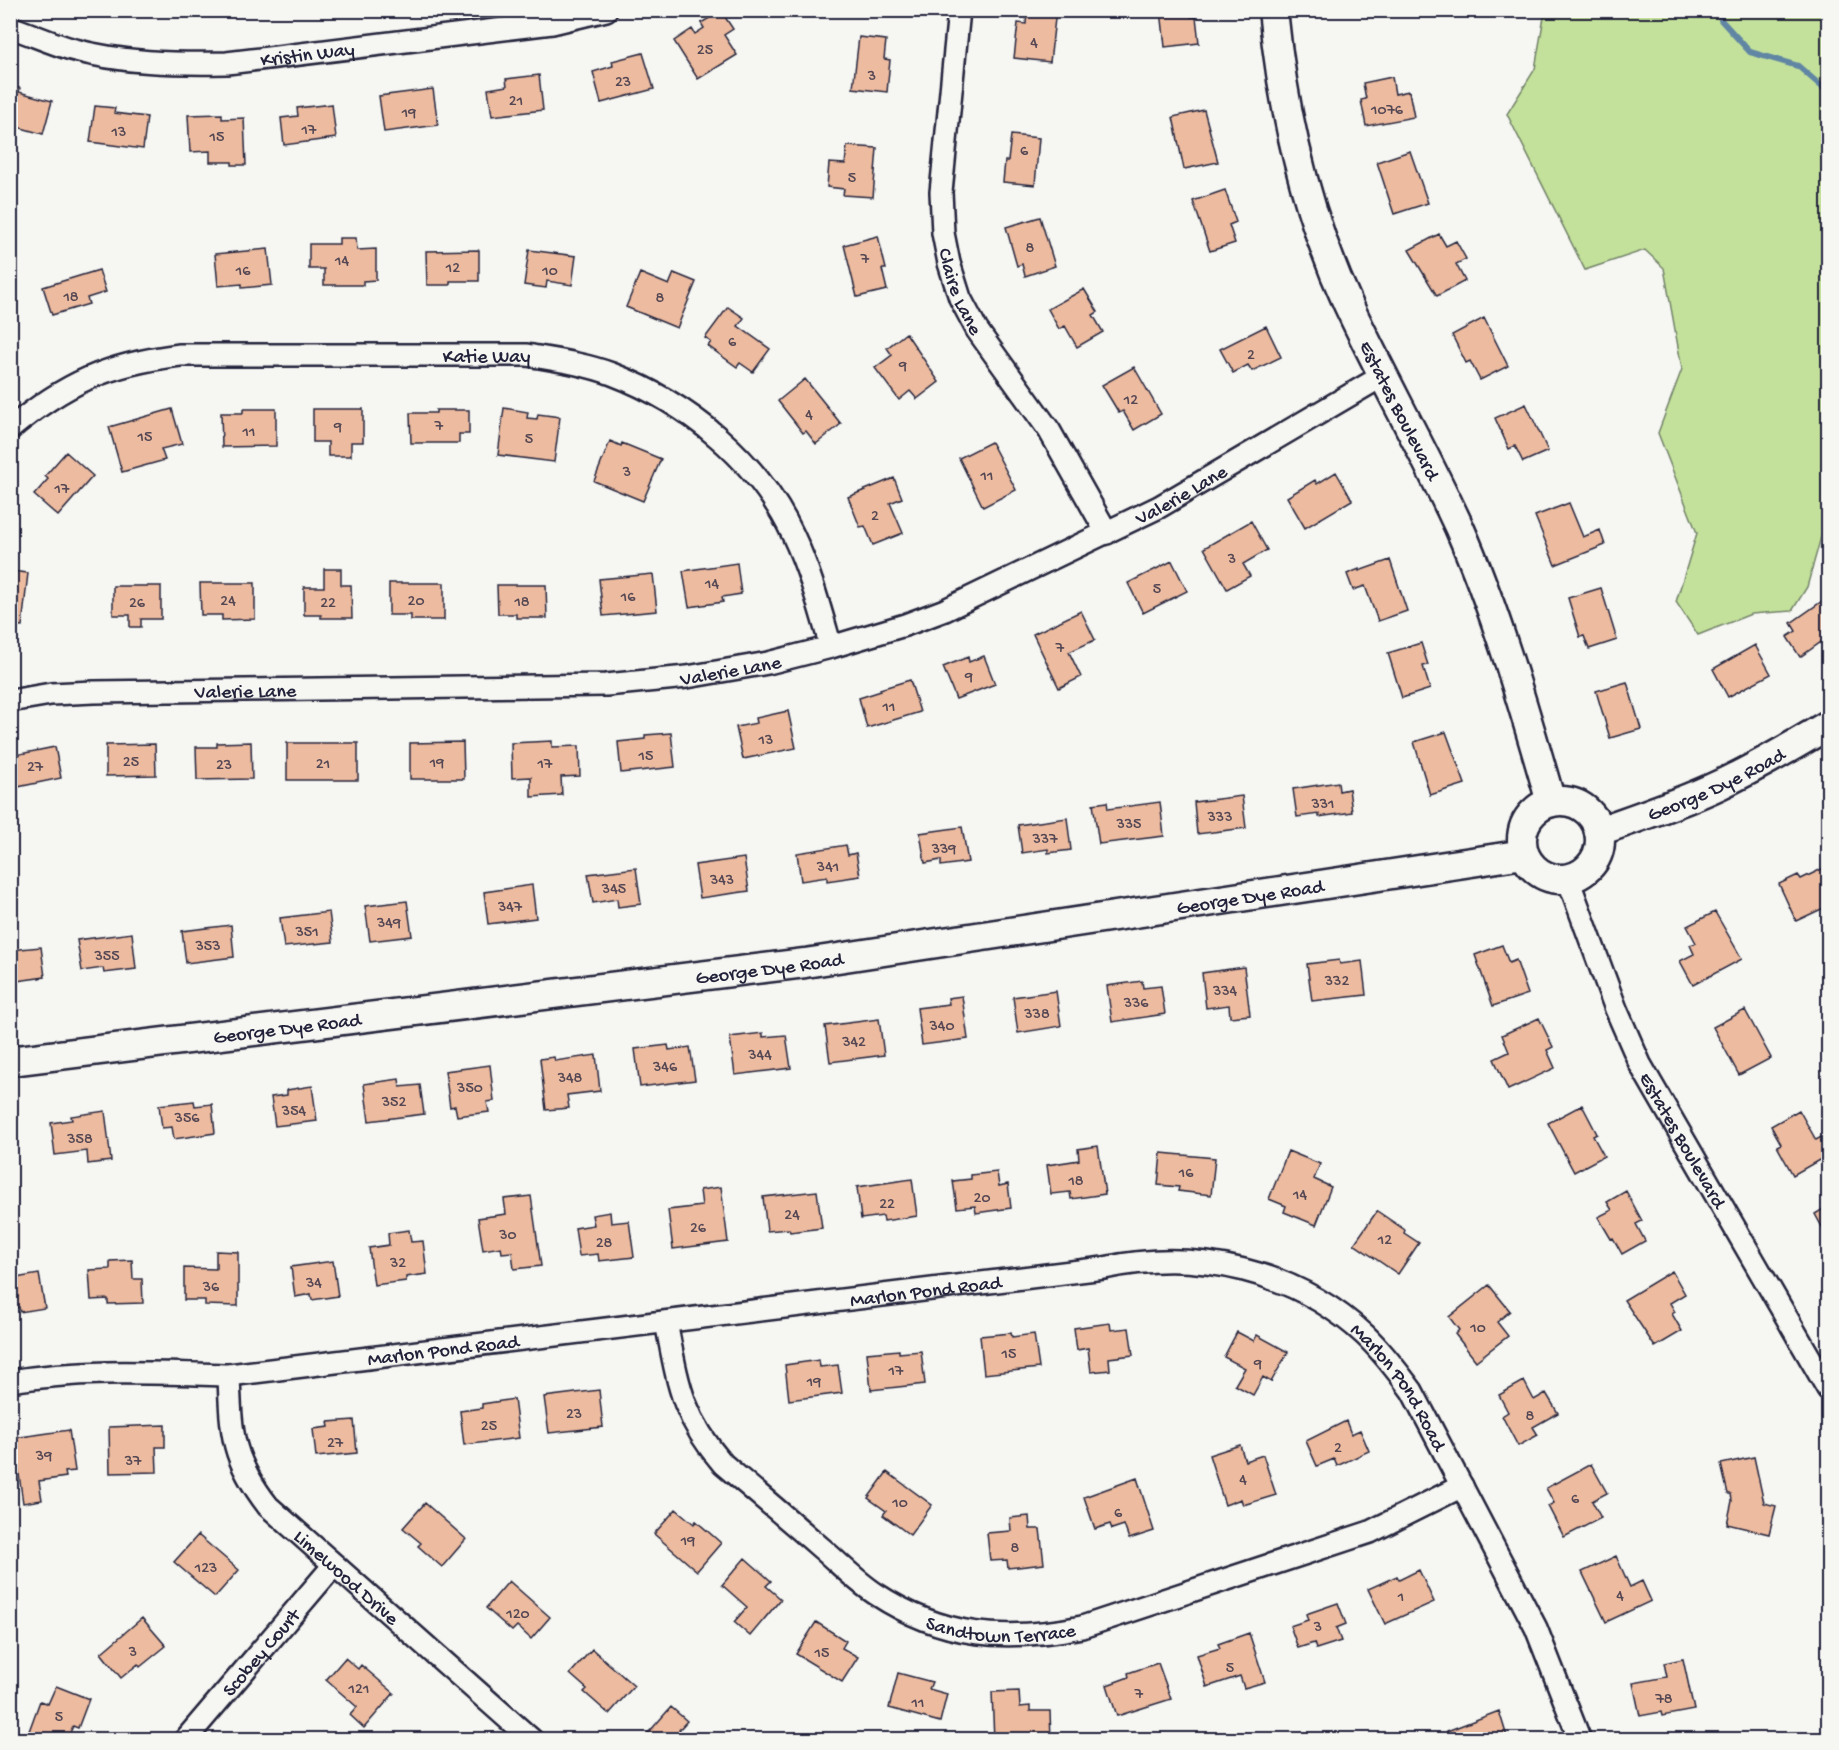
<svg xmlns="http://www.w3.org/2000/svg" width="1839" height="1750" viewBox="0 0 1839 1750" font-family="'Gochi Hand',sans-serif">
  <rect width="100%" height="100%" fill="#f6f6f2"/>
  <filter id="ink" filterUnits="userSpaceOnUse"><feTurbulence type="fractalNoise" baseFrequency=".0167" numOctaves="2"/><feDisplacementMap in="SourceGraphic" scale="12" xChannelSelector="R" yChannelSelector="G"/><feConvolveMatrix kernelMatrix="1 2 1 2 8 2 1 2 1" color-interpolation-filters="sRGB"/></filter>
  <g filter="url(#ink)">
    <path fill="#c3e19a" stroke="#72826a" stroke-width="1.5" d="M1545,11h283v501l-21,75 -15,24 -41,3 -53,21 -22,-33 21,-69 -39,-100 24,-64 -18,-101 -19,-18 -60,20 -78,-156 28,-45z"/>
    <g fill="none" stroke-linecap="round" stroke-linejoin="round">
      <path stroke="#6086a4" stroke-width="6" d="M1721,10v10l29,32 48,14 30,26"/>
    </g>
    <path fill="#edbb9f" stroke="#22223b" stroke-width="1.5" d="M1027,10h29l-6,52 -36,-4 4,-35 8,1z
      M1161,10h30v7h5l3,26 -34,4z
      M721,11l12,18 -9,6 13,20 -39,24 -24,-38 18,-12 3,5 9,-6 -3,-5z
      M859,37l27,3 -2,19 6,1 -3,32 -34,-4z
      M643,53l11,36 -53,14 -8,-31 20,-6 -1,-5z
      M539,75l4,35 -51,6 -4,-27 19,-3 -1,-7z
      M1392,77l3,17 14,-3 5,26 -48,9 -5,-26 5,-1 -3,-16z
      M10,86l10,2 -1,4 33,9 -9,33 -33,-9z
      M433,89l5,36 -54,7 -5,-36z
      M332,104l4,34 -52,7 -3,-27 17,-2 -1,-8z
      M95,106l20,2 -1,5 33,4 -4,32 -53,-7z
      M1204,110l14,52 -34,7 -11,-52z
      M222,114v5l22,-1 2,47h-14v-3h-22v-11l-20,1 -2,-37z
      M1011,135l28,3 -4,47 -32,-3 2,-21h3z
      M847,146l30,2 -4,49 -30,-2 1,-6 -17,-2 2,-24 16,1z
      M1410,151l18,52 -34,11 -17,-52z
      M1225,190l11,32 -7,3 6,18 -25,8 -17,-50z
      M1040,217l15,49 -30,10 -3,-12 -5,2 -11,-39z
      M1439,234l7,12 10,-5 10,18 -10,5 9,17 -28,15 -28,-46z
      M878,236l8,33h-4l5,21 -30,7 -13,-52z
      M339,238h17l1,12 19,-1v31l-13,1v4h-39v-16h-15v-25h30z
      M268,249l4,36 -30,3v-4l-24,2 -3,-32z
      M479,250v31h-29v4h-23l-1,-34z
      M529,250l47,6 -4,29 -25,-4 -1,7 -22,-3z
      M99,270l7,22 -19,6 2,6 -37,11 -9,-28z
      M640,273l29,12 5,-12 22,9 -19,46 -51,-21z
      M1084,289l14,23 -5,3 10,17 -26,15 -12,-21 -6,3 -11,-20z
      M728,307l16,11 -6,8 32,23 -17,23 -13,-9 -3,4 -29,-21 3,-4 -6,-4z
      M1484,318l24,48 -28,14 -10,-19 -4,2 -14,-28z
      M1266,326l15,31 -29,14 -4,-6 -15,8 -13,-24z
      M906,333l33,49 -22,17 -7,-8 -11,9 -24,-32 17,-13 -5,-7z
      M1134,367l27,47 -27,16 -11,-19 -4,2 -17,-28z
      M805,379l36,45 -25,20 -10,-13 -3,2 -25,-32z
      M1526,404l22,47 -25,11 -8,-16 -6,3 -14,-31z
      M504,408l24,4 -1,6 10,1 1,-5 22,3 -6,45 -56,-7z
      M172,409l10,35 -21,5 4,11 -43,12 -13,-45z
      M243,409h33v37l-54,1 -1,-34h22z
      M313,409h50v33h-12v14h-23v-14h-15z
      M436,410h33v24h-10v9h-48l-1,-30h26z
      M610,441l11,5 1,-3 39,16 -18,42 -49,-20z
      M991,442l25,48 -33,17 -24,-49z
      M66,452l27,24 -35,40 -24,-21 14,-16 -3,-3z
      M1336,472l16,28 -47,28 -18,-31 28,-17 2,4z
      M894,478l8,20 -12,5 13,30 -30,12 -8,-19 -5,1 -12,-30z
      M1569,503l14,34 17,-7 5,15 -50,20 -20,-49z
      M1251,521l16,29 -24,14 7,12 -23,13 -23,-41z
      M1390,560l17,51 -29,10 -13,-35 -12,4 -6,-16 12,-5v2z
      M1172,561l15,30 -44,22 -15,-30z
      M737,563l4,31 -19,3 1,5 -34,5 -6,-36z
      M324,569h17v16h10l1,33h-31v-3h-17v-28h20z
      M10,571l18,2 -6,53 -12,-1z
      M653,574l4,37 -54,5 -4,-37z
      M200,583h55v36l-33,1v-5h-21z
      M389,583h55v37h-33v-5h-22z
      M497,585h49l1,33h-31v-4h-18z
      M113,586h48v33h-20v8h-11v-12h-17z
      M1601,588l16,52 -28,9 -5,-13 -4,1 -12,-39z
      M1828,597v40l-28,20 -13,-20 9,-6 -5,-8z
      M1081,611l14,29 -26,12 12,25 -22,11 -26,-54z
      M1421,643l7,22 -5,1 7,23 -28,9 -14,-45z
      M1755,645l16,29 -43,23 -15,-28z
      M984,656l11,28 -39,15 -13,-32 25,-10 1,5z
      M910,680l10,32 -53,16 -8,-30 22,-7 -1,-2z
      M1627,682l14,47 -31,9 -14,-47z
      M788,711l8,37 -53,11 -7,-32 21,-4 -1,-5z
      M1446,732l19,52 -35,11 -16,-53z
      M671,733l4,34 -54,6 -3,-31 27,-3v-4z
      M552,741v6l27,-1 1,30 -19,1 1,18 -31,2v-20l-19,1 -1,-35z
      M251,742l1,37 -55,1 -1,-33h21v-4z
      M463,742l1,37h-54v-36z
      M287,743h71v37h-71z
      M155,744l1,31 -50,1v-31z
      M55,747l6,31 -48,10 -3,-32z
      M1338,782l1,9 10,-2 3,23 -33,5v-3l-22,3 -4,-28z
      M1242,796l4,32 -49,6 -3,-32z
      M1107,802l1,7 52,-7 4,34 -65,8 -6,-40z
      M1067,818l4,32 -23,3v-4l-26,4 -4,-28z
      M962,827l6,35 -27,4v-6l-16,3 -5,-30z
      M846,845l2,10 8,-2 4,23 -33,5v-4l-26,4 -4,-28z
      M744,858l5,33 -49,7 -5,-33z
      M1828,866v40l-32,15 -17,-37 19,-9 3,4z
      M636,868l5,36 -23,3 -1,-8 -24,4 -5,-29z
      M532,885l4,33 -48,6 -4,-32z
      M407,901l5,35 -42,5 -5,-35z
      M329,912l4,30 -49,5 -4,-29z
      M1715,912l27,47 -49,26 -13,-24 14,-7 -4,-9 6,-2 -9,-17z
      M231,925l3,32 -48,6 -4,-32z
      M132,933l4,36 -32,4 -1,-5 -21,3 -5,-31z
      M1502,945l7,18 7,-3 12,34 -35,12 -18,-51z
      M41,947l4,30 -35,5v-32z
      M1339,960l1,4 22,-3 4,34 -54,6 -5,-37z
      M1244,967l6,48 -20,2 -1,-12 -23,3 -4,-35z
      M1142,981l1,7 18,-2 4,28 -53,8 -5,-36z
      M1056,991l5,35 -43,7 -5,-36z
      M962,996l6,43 -46,6 -5,-37 32,-4 -1,-6z
      M1745,1010l26,48 -32,17 -26,-48z
      M1539,1018l14,29 -6,3 8,18 -47,22 -14,-31 15,-7 -7,-17z
      M879,1019l5,36 -54,7 -5,-36z
      M763,1033v4l23,-2 5,33 -56,7 -5,-38z
      M668,1045l1,5 21,-3 5,33 -55,7 -5,-38z
      M596,1055l4,36 -33,4 2,13 -23,2 -6,-51 14,-2 1,4z
      M490,1065l4,36 -7,1 2,10 -32,4 -2,-10 -5,1 -5,-36z
      M399,1079l1,8 20,-2 4,29 -55,7 -5,-37z
      M312,1086l5,35 -42,5 -4,-29 16,-2v-5z
      M194,1101l1,5 17,-2 3,29 -41,6 -2,-12 -10,1 -3,-23z
      M1582,1105l15,29 -4,2 11,20 -30,16 -26,-49z
      M1799,1110l17,30 9,-5 3,7v13l-35,20 -16,-29 4,-2 -10,-18z
      M105,1111l6,50 -23,3 -1,-13 -32,4 -4,-32 21,-3 -1,-4z
      M1098,1146l7,48 -34,5 -1,-7 -19,2 -4,-29 32,-5 -1,-11z
      M1288,1151l32,13 -6,15 17,8 -15,38 -32,-13 2,-6 -17,-7z
      M1161,1153l54,5 -4,37 -33,-4 1,-4 -21,-2z
      M997,1172l2,14 9,-2 3,24 -35,5 -1,-7 -18,2 -4,-27 18,-2v-4z
      M912,1179l5,37 -33,5 -1,-5 -22,3 -4,-32z
      M721,1187l7,55 -55,7 -5,-39 34,-4 -2,-16z
      M817,1191l5,37 -32,4 -1,-3 -22,2 -4,-34z
      M1626,1191l16,30 -6,3 9,17 -23,13 -9,-16 -2,1 -13,-22 14,-7 -5,-8z
      M531,1196l10,70 -27,3 -2,-17 -10,1 -1,-6 -18,3 -5,-32 28,-4 -2,-15z
      M1828,1206v32l-13,-24z
      M1377,1211l28,19 -1,3 15,10 -21,31 -44,-30z
      M610,1212l1,11 18,-2 5,36 -35,4 -1,-7 -19,2 -4,-28 19,-3 -2,-10z
      M409,1230l2,12 12,-1 4,33 -21,3v4l-32,4 -5,-37 20,-3 -1,-12z
      M216,1251l22,1v54l-33,-1v-5h-21v-32l32,1z
      M132,1260l1,19h9l1,24 -35,1v-5l-17,1 -2,-30 21,-1v-8z
      M333,1261l5,35 -26,4 -1,-6 -16,3 -4,-30z
      M1672,1271l13,23 -15,9 5,9 -3,2 10,17 -27,16 -31,-47z
      M39,1274l6,34 -25,4 -1,-5 -9,1v-29z
      M1489,1285l21,26 -13,11 11,14 -32,25 -21,-27 4,-4 -10,-13z
      M1110,1323l1,7 18,-2 4,27 -24,3 1,12 -19,2 -3,-24 -11,2 -3,-22z
      M1237,1332l17,9 3,-6 31,17 -17,30 -8,-5 -10,18 -18,-10 10,-17 -21,-11z
      M1011,1333l1,4 22,-3 5,34 -55,6 -4,-38z
      M899,1350v3l22,-2 4,33 -54,6 -4,-37z
      M819,1360l1,7 18,-2 4,28 -53,7 -4,-35z
      M1524,1381l10,19 12,-7 12,20 -25,14 5,8 -20,11 -16,-30 6,-4 -9,-17z
      M599,1390l4,37 -54,6 -5,-36z
      M514,1399l5,39 -55,7 -4,-34 22,-3v-4z
      M354,1420l3,33 -41,4 -3,-28 16,-2 -1,-5z
      M1346,1421l5,13 9,-4 9,21 -32,15 -3,-7 -17,7 -11,-25z
      M165,1425v22h-9l1,25 -47,1 -1,-46z
      M69,1430l6,41 -10,1 1,5 -27,4 3,19 -19,3 -9,-65z
      M1240,1445l5,16 18,-6 13,40 -33,10 -2,-6 -16,6 -16,-50z
      M1754,1457l10,46 12,3 -7,28 -42,-10 5,-23 -1,-7h-3l-7,-30z
      M1591,1464l16,29 -15,8 9,17 -37,19 -16,-31 6,-3 -8,-15z
      M887,1472l45,33 -22,30 -27,-20 3,-4 -18,-13z
      M1137,1478l17,53 -25,8 -5,-14 -12,4 -2,-5 -15,5 -11,-32z
      M425,1503l41,36 -24,28 -24,-21 3,-3 -18,-15z
      M676,1509l18,15 2,-3 25,22 -24,28 -43,-37z
      M1029,1516l1,13h10l4,35 -36,4 -1,-8 -17,1 -3,-28 24,-2 -1,-13z
      M198,1535l41,35 -24,27 -41,-35z
      M1616,1556l14,31 12,-6 9,20 -45,21 -24,-50z
      M745,1558l26,23 -5,5 15,13 -31,37 -16,-14 13,-15 -25,-22z
      M1419,1570l15,32 -49,22 -17,-35 29,-13 2,4z
      M509,1581l41,36 -19,22 -14,-13 -5,5 -26,-23z
      M1338,1603l8,21 -10,4 5,13 -25,8 -2,-6 -16,5 -8,-22 18,-6 -2,-6z
      M142,1618l24,28 -26,21 -2,-3 -17,14 -20,-25z
      M816,1622l30,19 -4,7 16,9 -16,25 -46,-28z
      M1249,1633l16,49 -21,6 -4,-12 -33,11 -10,-32 23,-7 -2,-4z
      M592,1649l42,37 -25,28 -25,-22 3,-3 -17,-15z
      M345,1658l13,11 3,-4 33,28 -30,35 -14,-13 7,-8 -31,-27z
      M1683,1659l11,51 -32,6 -1,-4 -21,4 -7,-33 34,-6 -3,-14z
      M1158,1663l13,36 -54,17 -10,-31 22,-8 -1,-4z
      M898,1673l34,9 -3,7 18,5 -7,28 -51,-14z
      M56,1686l33,13 -11,29 -5,-2 -6,14h-30l2,-5 -10,-4 11,-30 8,3z
      M1019,1691l1,16 10,-1v5h20l1,29h-57l-2,-48z
      M671,1707l16,14 -8,9 11,10h-48z
      M1499,1711l9,29h-58l-3,-9z"/>
    <g fill="none" stroke-linecap="round" stroke-linejoin="round">
      <g stroke="#22223b" stroke-width="26">
        <g id="street">
          <path id="s1" d="M959,10l-18,182 2,41 6,30 11,35 17,32 72,100 58,103"/>
          <path id="s2" d="M10,27c21,7 41,16 61,22 50,14 104,15 156,14l325,-40 54,-13"/>
          <path id="s3" d="M10,429c55,-46 98,-65 170,-74h347c29,5 58,9 85,19 76,29 146,86 181,161 17,36 27,74 38,112"/>
          <path id="s4" d="M10,701l41,-7 43,-2 512,-7 81,-8 81,-14 63,-16 74,-22 40,-15 214,-103 225,-132"/>
          <path id="s5" d="M1568,879l48,130 24,55 188,325"/>
          <path id="s6" d="M666,1322c12,61 15,93 57,142 33,28 65,55 97,83 19,16 36,34 56,47 67,44 129,48 206,33l288,-95 92,-46"/>
          <path id="s7" d="M229,1375c2,58 2,83 39,131l264,234"/>
          <path id="s8" d="M10,1381c75,-12 144,-8 219,-6l875,-107c92,-20 191,2 261,67 18,17 33,37 47,56l124,237 44,112"/>
          <path id="s9" d="M185,1740l149,-175"/>
        </g>
      </g>
      <g stroke="#22223b" stroke-width="33">
        <g id="secondary">
          <path id="s10" d="M1273,10c10,102 32,201 75,294 35,75 76,147 111,223 39,89 65,182 92,275"/>
          <circle cx="1561" cy="840" r="39"/>
          <path id="s11" d="M1599,831c40,-14 82,-28 120,-46 38,-18 74,-39 109,-60"/>
          <path id="s12" d="M10,1061l795,-98 719,-109"/>
        </g>
      </g>
      <use href="#street" stroke="#f6f6f2" stroke-width="21"/>
      <use href="#secondary" stroke="#f6f6f2" stroke-width="28"/>
    </g>
  </g>
  <g text-anchor="middle" stroke-width="4.5" stroke-linejoin="round" paint-order="stroke">
    <g font-size="16" fill="#554854">
      <text x="1034" y="47">4</text>
      <text x="705" y="54">25</text>
      <text x="872" y="80">3</text>
      <text x="623" y="86">23</text>
      <text x="516" y="105">21</text>
      <text x="1387" y="114">1076</text>
      <text x="409" y="117">19</text>
      <text x="309" y="134">17</text>
      <text x="119" y="136">13</text>
      <text x="217" y="141">15</text>
      <text x="1024" y="155">6</text>
      <text x="852" y="182">5</text>
      <text x="1030" y="252">8</text>
      <text x="865" y="263">7</text>
      <text x="342" y="265">14</text>
      <text x="453" y="272">12</text>
      <text x="243" y="275">16</text>
      <text x="550" y="275">10</text>
      <text x="71" y="301">18</text>
      <text x="660" y="302">8</text>
      <text x="732" y="346">6</text>
      <text x="1251" y="359">2</text>
      <text x="903" y="370">9</text>
      <text x="1131" y="404">12</text>
      <text x="809" y="419">4</text>
      <text x="439" y="430">7</text>
      <text x="338" y="431">9</text>
      <text x="249" y="436">11</text>
      <text x="145" y="441">15</text>
      <text x="529" y="443">5</text>
      <text x="627" y="476">3</text>
      <text x="987" y="480">11</text>
      <text x="62" y="493">17</text>
      <text x="875" y="520">2</text>
      <text x="1232" y="563">3</text>
      <text x="712" y="588">14</text>
      <text x="1157" y="593">5</text>
      <text x="628" y="601">16</text>
      <text x="228" y="605">24</text>
      <text x="416" y="605">20</text>
      <text x="522" y="606">18</text>
      <text x="137" y="607">26</text>
      <text x="328" y="607">22</text>
      <text x="1060" y="652">7</text>
      <text x="969" y="681">9</text>
      <text x="889" y="711">11</text>
      <text x="766" y="744">13</text>
      <text x="646" y="760">15</text>
      <text x="131" y="766">25</text>
      <text x="437" y="767">19</text>
      <text x="323" y="768">21</text>
      <text x="545" y="768">17</text>
      <text x="224" y="769">23</text>
      <text x="35" y="771">27</text>
      <text x="1323" y="808">331</text>
      <text x="1220" y="821">333</text>
      <text x="1129" y="828">335</text>
      <text x="1045" y="843">337</text>
      <text x="944" y="853">339</text>
      <text x="828" y="871">341</text>
      <text x="722" y="884">343</text>
      <text x="614" y="893">345</text>
      <text x="510" y="911">347</text>
      <text x="389" y="927">349</text>
      <text x="307" y="936">351</text>
      <text x="208" y="950">353</text>
      <text x="107" y="960">355</text>
      <text x="1337" y="985">332</text>
      <text x="1225" y="995">334</text>
      <text x="1136" y="1007">336</text>
      <text x="1037" y="1018">338</text>
      <text x="942" y="1030">340</text>
      <text x="854" y="1046">342</text>
      <text x="760" y="1059">344</text>
      <text x="665" y="1071">346</text>
      <text x="570" y="1082">348</text>
      <text x="470" y="1092">350</text>
      <text x="394" y="1106">352</text>
      <text x="294" y="1115">354</text>
      <text x="187" y="1122">356</text>
      <text x="80" y="1143">358</text>
      <text x="1186" y="1177">16</text>
      <text x="1076" y="1185">18</text>
      <text x="1300" y="1199">14</text>
      <text x="982" y="1202">20</text>
      <text x="887" y="1208">22</text>
      <text x="792" y="1219">24</text>
      <text x="698" y="1232">26</text>
      <text x="508" y="1239">30</text>
      <text x="1385" y="1244">12</text>
      <text x="604" y="1247">28</text>
      <text x="398" y="1267">32</text>
      <text x="314" y="1287">34</text>
      <text x="211" y="1291">36</text>
      <text x="1478" y="1332">10</text>
      <text x="1009" y="1358">15</text>
      <text x="1258" y="1368">9</text>
      <text x="896" y="1375">17</text>
      <text x="814" y="1386">19</text>
      <text x="574" y="1418">23</text>
      <text x="1530" y="1420">8</text>
      <text x="489" y="1430">25</text>
      <text x="335" y="1447">27</text>
      <text x="1338" y="1452">2</text>
      <text x="44" y="1460">39</text>
      <text x="133" y="1465">37</text>
      <text x="1243" y="1484">4</text>
      <text x="1575" y="1503">6</text>
      <text x="900" y="1507">10</text>
      <text x="1118" y="1517">6</text>
      <text x="688" y="1545">19</text>
      <text x="1015" y="1552">8</text>
      <text x="206" y="1572">123</text>
      <text x="1620" y="1600">4</text>
      <text x="1401" y="1601">1</text>
      <text x="518" y="1618">120</text>
      <text x="1318" y="1631">3</text>
      <text x="133" y="1656">3</text>
      <text x="822" y="1657">15</text>
      <text x="1230" y="1672">5</text>
      <text x="359" y="1693">121</text>
      <text x="1139" y="1698">7</text>
      <text x="1664" y="1703">78</text>
      <text x="918" y="1707">11</text>
      <text x="59" y="1721">5</text>
    </g>
    <g font-size="20" fill="#22223b" stroke="#f6f6f2">
      <text dy="7" stroke="none"><textPath href="#s2" startOffset="303">Kristin Way</textPath></text>
      <text dy="7" stroke="none"><textPath href="#s1" startOffset="285">Claire Lane</textPath></text>
      <text dy="7" stroke="none"><textPath href="#s3" startOffset="495">Katie Way</textPath></text>
      <text dy="7" stroke="none"><textPath href="#s10" startOffset="423">Estates Boulevard</textPath></text>
      <text dy="7" stroke="none"><textPath href="#s4" startOffset="1208">Valerie Lane</textPath></text>
      <text dy="7" stroke="none"><textPath href="#s4" startOffset="722">Valerie Lane</textPath></text>
      <text dy="7" stroke="none"><textPath href="#s4" startOffset="236">Valerie Lane</textPath></text>
      <text dy="7" stroke="none"><textPath href="#s11" startOffset="126">George Dye Road</textPath></text>
      <text dy="7" stroke="none"><textPath href="#s12" startOffset="1251">George Dye Road</textPath></text>
      <text dy="7" stroke="none"><textPath href="#s12" startOffset="765">George Dye Road</textPath></text>
      <text dy="7" stroke="none"><textPath href="#s12" startOffset="279">George Dye Road</textPath></text>
      <text dy="7" stroke="none"><textPath href="#s5" startOffset="286">Estates Boulevard</textPath></text>
      <text dy="7" stroke="none"><textPath href="#s8" startOffset="921">Marlon Pond Road</textPath></text>
      <text dy="7" stroke="none"><textPath href="#s8" startOffset="435">Marlon Pond Road</textPath></text>
      <text dy="7" stroke="none"><textPath href="#s8" startOffset="1443">Marlon Pond Road</textPath></text>
      <text dy="7" stroke="none"><textPath href="#s7" startOffset="246">Limewood Drive</textPath></text>
      <text dy="7" stroke="none"><textPath href="#s6" startOffset="489">Sandtown Terrace</textPath></text>
      <text dy="7" stroke="none"><textPath href="#s9" startOffset="116">Scobey Court</textPath></text>
    </g>
  </g>
  <rect width="1839" height="1750" fill="none" stroke="#f6f6f2" stroke-width="36"/>
  <rect x="18" y="18" width="1803" height="1714" fill="none" stroke="#22223b" stroke-width="2" filter="url(#ink)"/>
</svg>
